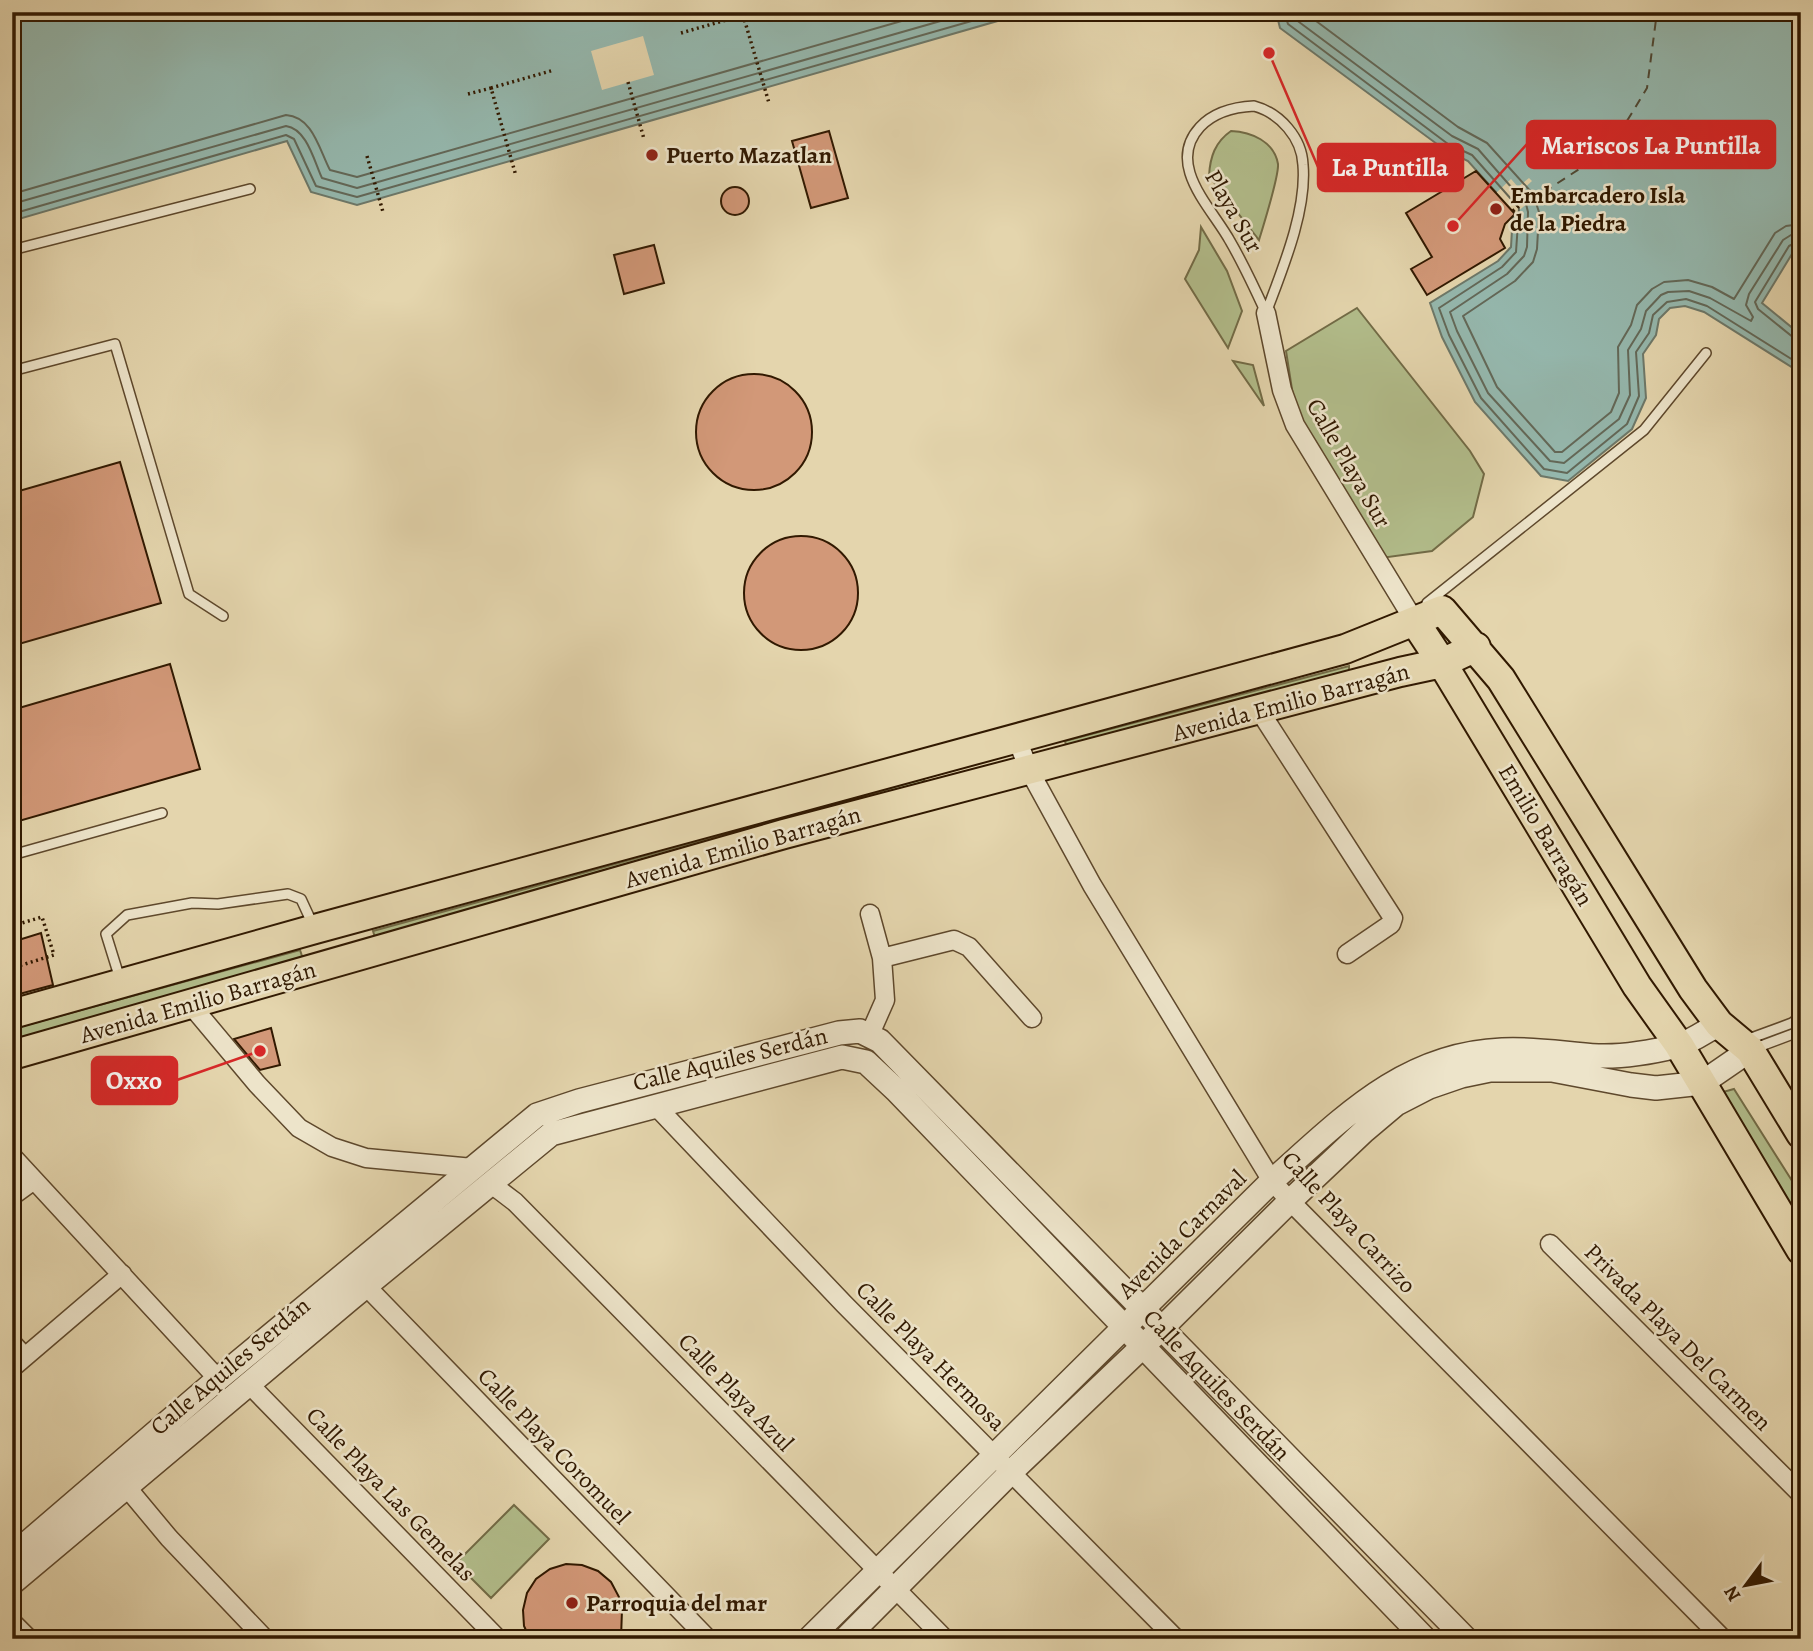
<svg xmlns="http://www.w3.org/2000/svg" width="1813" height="1651" viewBox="0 0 1813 1651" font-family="Alegreya,serif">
  <rect width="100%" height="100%" fill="#e4d5ad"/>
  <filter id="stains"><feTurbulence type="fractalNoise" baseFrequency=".00286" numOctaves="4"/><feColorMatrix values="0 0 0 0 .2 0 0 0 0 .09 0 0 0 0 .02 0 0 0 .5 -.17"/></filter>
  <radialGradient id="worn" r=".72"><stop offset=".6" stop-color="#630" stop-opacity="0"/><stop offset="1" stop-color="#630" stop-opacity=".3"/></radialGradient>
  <path fill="#b2bd8b" stroke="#726b46" stroke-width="2" d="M1231,131c20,1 43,10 47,33 1,10 -15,63 -19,76l-50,-64c1,-19 6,-34 22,-45z
    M1201,227l26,44 15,40 -14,37 -43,-69 14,-29z
    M1357,308l113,143 14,23 -11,43 -41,34 -51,7 -85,-143 -10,-64z
    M1233,361l20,4 11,41z
    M1349,666v11l-281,76 -3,-12z
    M923,779l6,8 -552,157 -4,-13z
    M300,950l4,12 -292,81v-14z
    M1734,1089l67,106v44l-80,-130 2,-17z
    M514,1505l35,34 -58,59 -35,-35z"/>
  <path fill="#95b8ae" stroke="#6d7869" stroke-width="2" d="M12,12h1017l-672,193 -46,-13 -24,-51 -275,80z
    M1276,12h525v241l-6,-4 -33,54 39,32v38l-97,-61 -19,-6 -15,2 -11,11 -3,16 -13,19 3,44 -14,31 -64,52 -27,-5 -66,-74 -33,-65 -12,-34 68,-42 13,-14 2,-36 -45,-50 -23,-11 -165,-122z"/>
  <path fill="#e4d5ad" d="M643,36l11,39 -52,15 -11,-39z
    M1529,178l3,3 -10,9 4,5 4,-3 14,-2v4l-8,2 -21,18 -19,-21 15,-14 7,8z"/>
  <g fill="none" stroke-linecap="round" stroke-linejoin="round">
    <path stroke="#636858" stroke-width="2" d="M1284,12l4,12 160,120 24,11 47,53 -3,44 -14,15 -63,41 10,27 32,63 63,71 23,4 60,-49 12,-28 -3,-44 13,-19 4,-18 14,-13 19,-3 21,7 94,59
      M1293,12l2,7 157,117 26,13 48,55 2,8 -1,35 -3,9 -17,18 -57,38 7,19 31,62 62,68 14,2 55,-44 11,-24 -2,-45 13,-21 5,-18 15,-16 7,-3 21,-1 21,7 41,23 2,-4 -7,-12 3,-11 34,-54 8,-5h10
      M1304,12l154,115 29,16 46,51 6,18 -2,37 -4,13 -18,19 -52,35 34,71 58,65h7l49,-40 8,-19 -1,-46 13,-22 6,-20 15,-16 12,-7 24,-2 24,7 22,12 41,-66 11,-7 15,-2
      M12,194l274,-79c27,2 33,34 44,55l27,7 576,-165
      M12,204l274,-78c21,3 28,35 36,52l35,10 615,-176
      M12,214l274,-79 8,4 22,47 41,11 646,-185
      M1801,244l-6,-1 -6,3 -34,56 3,7 36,29 7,2"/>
    <path stroke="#4f4935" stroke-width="2" stroke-dasharray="9 7" stroke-linecap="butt" d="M1544,192l66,-43 37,-61 10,-76"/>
  </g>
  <path fill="#d29878" stroke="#311901" stroke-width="2" d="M829,131l19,67 -37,10 -19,-67z
    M1476,171l39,43 -10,10 -5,15 5,9 -78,47 -16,-26 21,-12 -26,-44z
    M721 201a14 14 0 1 1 28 0a14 14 0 1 1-28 0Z
    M654,245l10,38 -40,11 -10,-39z
    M696 432a58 58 0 1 1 116 0a58 58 0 1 1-116 0Z
    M120,462l41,141 -149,43v-153z
    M744 593a57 57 0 1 1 114 0a57 57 0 1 1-114 0Z
    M170,664l30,105 -188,54v-113z
    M41,933l12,52 -41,11v-54z
    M271,1028l9,37 -20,5 -26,-31z
    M566,1564l16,1 16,6 13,11 8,15 3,12 -1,30h-91l-6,-13 -1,-16 4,-17 9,-14 14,-10z"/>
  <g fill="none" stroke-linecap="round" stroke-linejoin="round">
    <g stroke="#5e482c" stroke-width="12">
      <path id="service" d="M1254,106c26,7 48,32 49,59 4,46 -21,105 -37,148 -11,-24 -22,-48 -36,-72 -18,-33 -65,-76 -30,-114 14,-15 34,-20 54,-21z
        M12,250l238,-61
        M12,371l103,-27 74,250 34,22
        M1427,603l217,-173 62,-77
        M12,855l150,-42
        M120,979l-14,-45 21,-19 65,-12 26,1 70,-10 13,5 12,26
        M1746,1040l46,-17 9,-7
        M1753,1049l48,-18"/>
    </g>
    <g stroke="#5e482c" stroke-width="21">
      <path id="minor" d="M1266,313l16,77 13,35 120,197
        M1259,710l134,208 -2,6 -44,30
        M1017,739l12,31 63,115 180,296 18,20 433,438
        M882,958l72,-18 15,7 63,71
        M190,1004l67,80 42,44 33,19 34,11 107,10
        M870,1034l15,-34 -3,-42 -12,-44
        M655,1105l189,199 332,335
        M12,1156l206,223
        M490,1183l25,19 430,437
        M12,1196l22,-16
        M1550,1244l251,250
        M366,1286l342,353
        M12,1343l13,14
        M12,1368l110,-94
        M249,1384l249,255
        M119,1478l50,60 96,101
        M12,1622l17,17"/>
    </g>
    <g stroke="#5e482c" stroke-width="26">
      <path id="tertiary" d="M12,1556l206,-177 319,-264 42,-14 260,-68 21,-2 20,10 586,598
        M12,1583l338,-284 201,-165 291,-77 24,5 30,28 529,549
        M809,1639l463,-458c70,-62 131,-127 230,-131 32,-2 64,4 96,6 26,1 54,-4 79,-10 14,-4 29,-15 42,-22
        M845,1639l166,-167 151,-144 128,-127 74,-70 32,-27 33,-17 32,-11 29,-6h62l79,15 25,3 46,-5 48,-33"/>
    </g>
    <g stroke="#311901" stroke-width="32">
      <path id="primary" d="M1415,622l27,41 195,323 42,59 122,205
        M12,1014l303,-85 1030,-280 97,-39 59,69 192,310 26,35 31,26 51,84
        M12,1055l772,-221 616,-162 42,-9 34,-16"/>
    </g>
    <path stroke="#311901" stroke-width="3.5" stroke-dasharray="2 3.5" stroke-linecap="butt" d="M743,15l26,88
      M681,33l73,-21
      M628,82l16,57
      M491,88l63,-18
      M468,94l23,-6 25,88
      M367,156l16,56
      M1513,211l19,-17 12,-2
      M12,926l30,-9 12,38 -42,13"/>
    <use href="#service" stroke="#ede4ca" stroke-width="9"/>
    <use href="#minor" stroke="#ede4ca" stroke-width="18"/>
    <use href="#tertiary" stroke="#ede4ca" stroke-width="23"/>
    <use href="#primary" stroke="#e4d5ad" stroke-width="28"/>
  </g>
  <g fill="#8f2418" stroke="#ede4ca" stroke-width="2.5">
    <circle cx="652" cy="155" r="7"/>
    <circle cx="1496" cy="209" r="7"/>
    <circle cx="572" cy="1603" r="7"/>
  </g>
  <g text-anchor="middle" stroke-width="5" stroke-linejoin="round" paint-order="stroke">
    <g font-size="24" font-weight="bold" fill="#311901" stroke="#ede4ca" text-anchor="start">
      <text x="666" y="163">Puerto Mazatlan</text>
      <text x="1510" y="203">Embarcadero Isla<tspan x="1510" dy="28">de la Piedra</tspan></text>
      <text x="586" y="1611">Parroquia del mar</text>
    </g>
    <g font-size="24" fill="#311901" stroke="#ede4ca">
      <text transform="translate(1234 211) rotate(60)" y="8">Playa Sur</text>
      <text transform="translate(1349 463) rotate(60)" y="8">Calle Playa Sur</text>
      <text transform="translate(1291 702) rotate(-15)" y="8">Avenida Emilio Barragán</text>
      <text transform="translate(1546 835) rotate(59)" y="8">Emilio Barragán</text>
      <text transform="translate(743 847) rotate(-16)" y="8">Avenida Emilio Barragán</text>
      <text transform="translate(198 1002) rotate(-16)" y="8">Avenida Emilio Barragán</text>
      <text transform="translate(730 1059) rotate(-14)" y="8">Calle Aquiles Serdán</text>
      <text transform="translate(1349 1222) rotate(47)" y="8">Calle Playa Carrizo</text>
      <text transform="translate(1182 1234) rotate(-45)" y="8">Avenida Carnaval</text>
      <text transform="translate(1678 1337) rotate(45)" y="8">Privada Playa Del Carmen</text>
      <text transform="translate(931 1356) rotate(45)" y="8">Calle Playa Hermosa</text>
      <text transform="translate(230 1366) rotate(-40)" y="8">Calle Aquiles Serdán</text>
      <text transform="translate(1217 1385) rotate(46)" y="8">Calle Aquiles Serdán</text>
      <text transform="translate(736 1392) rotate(46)" y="8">Calle Playa Azul</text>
      <text transform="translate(554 1446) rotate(46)" y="8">Calle Playa Coromuel</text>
      <text transform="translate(391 1494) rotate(46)" y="8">Calle Playa Las Gemelas</text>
    </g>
  </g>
  <path fill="none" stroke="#d62828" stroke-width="2.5" d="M1453 226L1527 144M1269 53L1318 167M260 1051L177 1080"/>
  <g fill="#d62828" stroke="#ede4ca" stroke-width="2.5">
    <circle cx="1453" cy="226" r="7"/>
    <circle cx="1269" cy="53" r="7"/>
    <circle cx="260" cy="1051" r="7"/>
  </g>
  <g fill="#d62828" stroke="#d62828" stroke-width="2.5">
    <rect x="1527" y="121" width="248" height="47" rx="7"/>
    <rect x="1318" y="144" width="145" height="47" rx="7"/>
    <rect x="92" y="1057" width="85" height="47" rx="7"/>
  </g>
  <g font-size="26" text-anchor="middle" font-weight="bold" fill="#fff">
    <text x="1651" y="154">Mariscos La Puntilla</text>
    <text x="1390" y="176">La Puntilla</text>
    <text x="134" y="1089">Oxxo</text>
  </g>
  <rect width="1813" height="1651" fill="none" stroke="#e4d5ad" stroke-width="42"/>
  <rect x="14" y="14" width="1785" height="1623" fill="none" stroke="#311901" stroke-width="3.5"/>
  <rect x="21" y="21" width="1771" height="1609" fill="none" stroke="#311901" stroke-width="2"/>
  <g transform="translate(1746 1585) rotate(238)" stroke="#ede4ca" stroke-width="5" paint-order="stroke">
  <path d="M0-5L12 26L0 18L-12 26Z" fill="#311901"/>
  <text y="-10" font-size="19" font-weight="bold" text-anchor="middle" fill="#311901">N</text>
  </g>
  <rect width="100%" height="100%" filter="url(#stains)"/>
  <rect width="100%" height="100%" fill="url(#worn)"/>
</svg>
